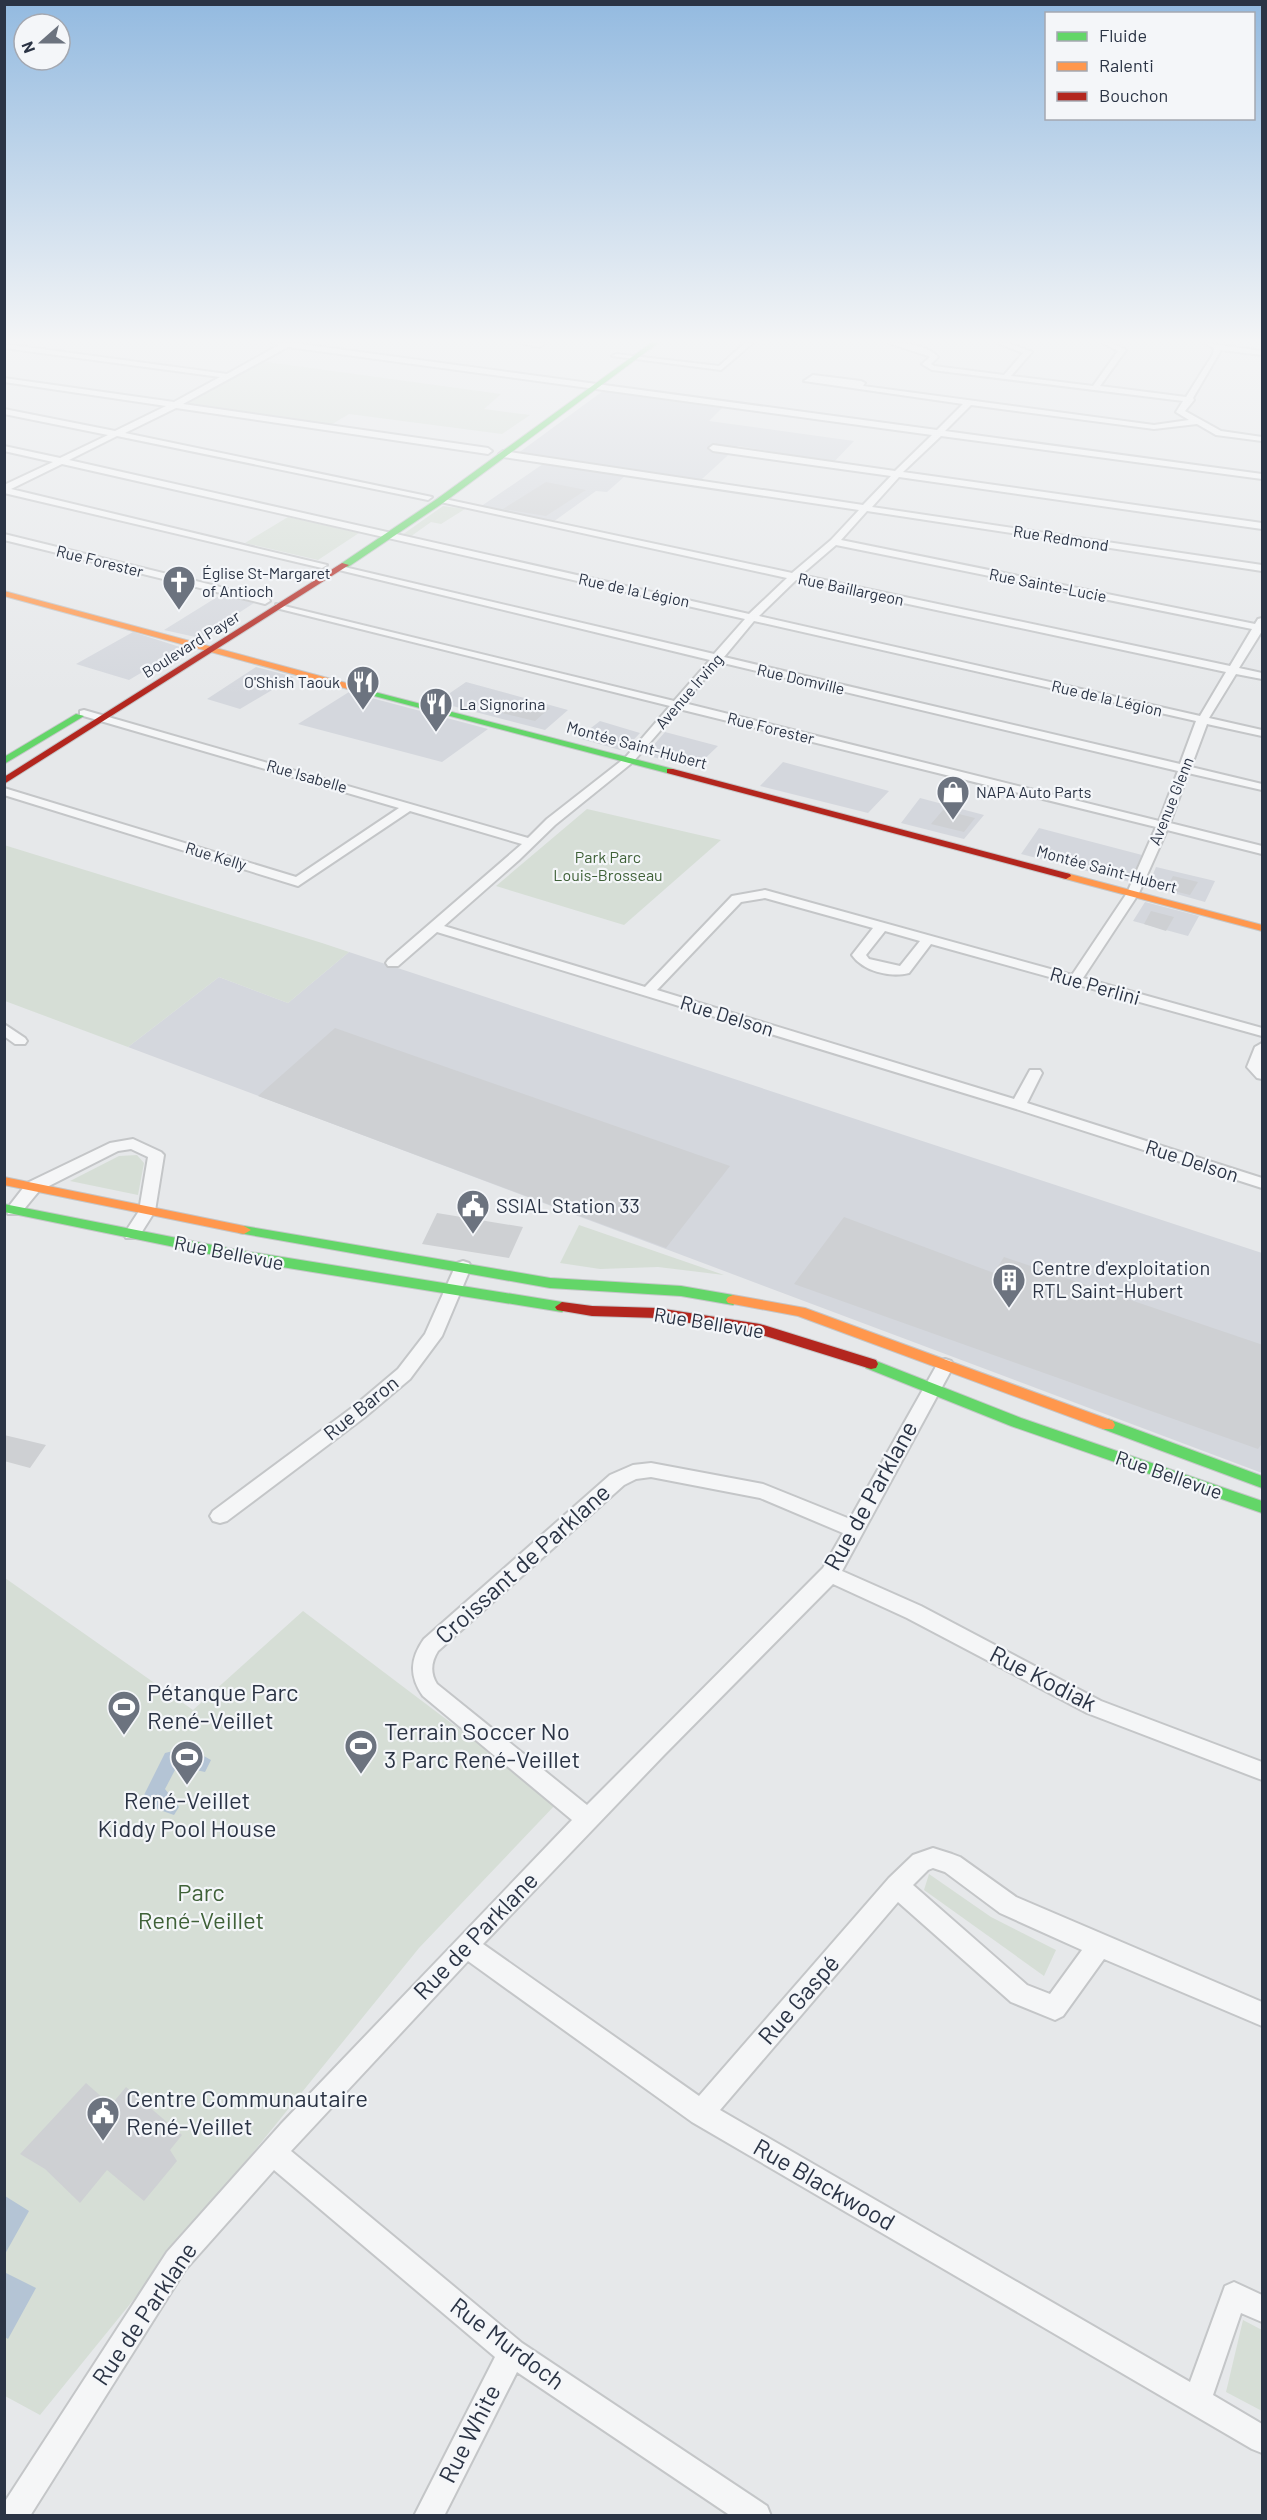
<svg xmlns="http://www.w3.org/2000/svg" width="1267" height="2520" viewBox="0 0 1267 2520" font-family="Barlow,sans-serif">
  <rect width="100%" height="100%" fill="#e6e8ea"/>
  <path fill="#d4d7dd" d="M603,391l120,16 -14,14 145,20 -20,21 -96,-16 -37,34 -184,-26z
    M543,464l82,12 -18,16 -11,-1 -43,31 -73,-15z
    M222,594l32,9 -54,35 -36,-8z
    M133,632l50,16 -54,32 -53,-16z
    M256,667l38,10 -54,32 -33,-10z
    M466,682l102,28 -23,20 -108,-28z
    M349,692l139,37 -46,33 -144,-38z
    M600,721l40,12 -15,16 -5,1 -42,-12z
    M665,732l53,14 -23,22 -50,-13z
    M783,762l106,29 -21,22 -108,-27z
    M920,798l64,17 -20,24 -63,-16z
    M1039,828l103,27 -12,27 -109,-28z
    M1156,867l59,14 -10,21 -57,-16z
    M1145,902l54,14 -11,20 -55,-15z
    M349,952l913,301v220l-1134,-426 91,-70 69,26z"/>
  <path fill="#d6ded6" d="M252,360l249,34 -17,15 46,6 -28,19 -153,-20 -25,15 -152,-24z
    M443,506l22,3 -24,15 -10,-2 -21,15 -8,-2z
    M288,517l71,16 -41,27 -73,-17z
    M587,809l134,31 -97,85 -128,-39z
    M4,845l318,98 27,9 -61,51 -69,-26 -91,70 -123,-46z
    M137,1155l7,8 -6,32 -68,-14 49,-25z
    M579,1225l145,50 -66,-8 -58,2 -40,-6z
    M5,1578l188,132 110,-99 254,192 -138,145 -379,467 -35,-19z
    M929,1874l62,43 65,33 -12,26 -120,-86z
    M1243,2320l19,10v81l-36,-19z"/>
  <path fill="#b4c4d5" d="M181,1749l12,1 18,10 -6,12 -23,-5 -7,3 -10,19 14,18 -5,8 -34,-12 25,-50z
    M5,2196l24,15 -24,43z
    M4,2272l32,16 -28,51 -3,-2z"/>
  <path fill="#ced0d3" d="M546,482l40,8 -40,26 -43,-7z
    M519,700l31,8 -15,13 -33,-8z
    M943,810l32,8 -11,14 -33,-8z
    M1173,876l25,6 -8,13 -24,-6z
    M1151,911l23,6 -8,14 -22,-7z
    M335,1028l111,39 284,99 -64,82 -408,-152z
    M437,1213l86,14 -14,31 -87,-14z
    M844,1217l150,56 10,-16 259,88v97l-5,7 -464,-165z
    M4,1435l17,4 25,6 -16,23 -26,-7z
    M86,2083l25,22 15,-18 56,48 -12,15 7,11 -33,40 -37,-31 -27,33 -35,-34 -25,-15z"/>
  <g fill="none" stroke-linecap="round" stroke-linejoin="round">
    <g stroke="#c4c6c8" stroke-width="4">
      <path id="street" d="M273,343h20l644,87 26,-26 -159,-23 9,-6 48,6 4,2 -2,3 291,39 35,-5 -13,-8 7,-11 -251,-31 -10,-6 8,-7 -2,-1 -39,-13c14,-1 40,3 49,14l-7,7 3,2 70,9 19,-22 -25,-10h10l24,9 -21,24 82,10 25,-35 -15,-8h9l14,7 -26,36 86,11 27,-43 1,-6 -9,-5 57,8v4l-41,-5 -28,48 1,2 -9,11 36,20 41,6v4l-46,-6 -19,-11 -43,5 -183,-24 -26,26 317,43v5l-321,-43 -38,36 359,51v6l-363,-52 -27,30 390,58v6l-395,-60 -26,29 414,84 3,-5 4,-1v13l-23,37 23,5v6l-26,-5 -27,44 53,12v6l-55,-12 -16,43 71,17v6l-74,-17 -18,50 92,23v8l-95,-24 -28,63 -56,85 179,50v8l-331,-92 -22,29c-19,5 -46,-2 -57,-18l21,-27 -108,-30 -24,4 -84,88 357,109 16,-29h10l2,3 -15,30 235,75v10l-249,-80 -576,-176 -39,34h-10l-2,-3 2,-3 134,-116 -112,-33 -112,75 -294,-91v-7l292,89 103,-69 -319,-93v-4l4,-1 444,128 19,-19 78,-61 45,-52 -394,-98v-4l398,97 36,-41 -375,-91 5,-3 374,88 31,-35 -683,-155 -51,25 316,76 -5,3 -318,-75v-8l49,-23 -49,-11v-5l56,12 48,-23 -104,-21v-5l111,22 51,-25 -162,-24v-4l170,24 46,-25 -216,-29v-4l223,30 52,-29zM288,347l644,88 -37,36 -182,-26 -4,3 4,3 178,25 -28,29 -360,-54 -4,3 4,3 356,53 -28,30 -39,33 -352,-75 -4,3 351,77 -38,36 -680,-154 48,-24 311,64 4,-3 -307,-64 51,-25 312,46 4,-3 -4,-3 -305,-44zM836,545l416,84 -22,37 -429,-91zM796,580l430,92 -26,44 -441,-100zM754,621l442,100 -16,43 -456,-107zM719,662l459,109 -19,50 -475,-118zM679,709l477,118 -29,66 -55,82 -307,-85 -33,6 -87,91 -201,-61 75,-66 36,-35 78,-63zM885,931l35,10 -20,25 -31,-7 -3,-4z
        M521,343h25l-7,4z
        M745,343h8l-32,27 -109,-14 4,-2 103,12z
        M4,534l265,65 1,2 -5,3 -261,-64z
        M4,1024l21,14 2,3 -2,3h-10l-11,-8z
        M1262,1043v36l-5,-1 -10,-11 8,-20z
        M133,1139l28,13 3,3 -9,56 -17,27h-12l-2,-4 15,-23 9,-54 -17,-8 -13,2 -79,40 -19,23h-12l-2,-4 21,-27 83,-40z
        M463,1261l6,2 2,4 -29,69 -32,43 -45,38 -138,104 -7,2 -7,-2 -3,-5 3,-5 140,-104 45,-38 27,-35 30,-67 2,-4z
        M945,1359l6,2 3,4 -112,206 79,35 180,95 161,61v18l-175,-67 -180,-95 -74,-34 -169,171 -181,189 216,152 190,-218 24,-23 20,-7 19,6 8,3 56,40 246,105v24l-158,-67 -41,57 -8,4 -44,-18 -113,-100 -178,208 470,272 35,-96 9,-4 28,13v27l-21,-9 -28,82 49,29v29l-10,-4 -560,-327 -224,-161 -177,190 231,192 245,163 4,10h-40l-214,-144 -73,144h-30l81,-159 -221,-187 -89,100 -155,246h-26v-13l163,-251 114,-128 291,-304 -149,-124c-14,-20 -13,-37 1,-57l186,-164 23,-10 18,-2 112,21 87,35 89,-158zM651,1477l109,21 83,35 -20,35 -236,237 -150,-121c-7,-11 -6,-22 1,-33l186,-166 12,-6zM933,1868l12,4 55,41 82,37 -32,44 -23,-9 -114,-100 15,-15z"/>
    </g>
    <g stroke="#c4c6c8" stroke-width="2">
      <path id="fast" d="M651,343h7l-215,160 -95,64h-6v-4l95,-64z
        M359,688l314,81 2,2 -8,2 -308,-81z
        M76,714l8,2 -80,48v-7z
        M4,1204l234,46 324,52 7,5 -7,5 -324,-52 -234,-48z
        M244,1226l306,52 131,8 52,9 7,5 -7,5 -52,-9 -131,-8 -311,-55 -2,-3z
        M871,1359l150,59 241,83v12l-251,-87 -145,-58 -2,-4 2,-4z
        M1108,1419l154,57v12l-159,-59 -2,-4 2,-4z"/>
    </g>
    <g stroke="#c4c6c8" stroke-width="2">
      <path id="slow" d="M4,591l361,97 1,2 -7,2 -355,-96z
        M1066,873l196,52v6l-200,-53 -1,-2z
        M4,1177l240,49 7,4 -7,4 -240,-49z
        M733,1295l72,13 308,113 2,4 -2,4h-10l-305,-113 -70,-13 -2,-3 2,-3z"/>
    </g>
    <g stroke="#c4c6c8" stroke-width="2">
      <path id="jam" d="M342,563l7,2 -345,219v-7z
        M667,769h6l397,105 1,2 -5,3 -4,-1 -395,-105z
        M562,1302l30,4 66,2 102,16 116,36 2,4 -2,4 -5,1 -112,-35 -101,-16 -66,-2 -35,-6 -2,-3z"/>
    </g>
    <use href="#street" fill="#f5f6f7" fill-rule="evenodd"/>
    <use href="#fast" fill="#63d668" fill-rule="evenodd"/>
    <use href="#slow" fill="#ff974d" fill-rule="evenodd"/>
    <use href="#jam" fill="#b3261e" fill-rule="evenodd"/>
  </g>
  <linearGradient id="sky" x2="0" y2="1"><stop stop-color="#93bae0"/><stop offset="0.49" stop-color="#f4f5f6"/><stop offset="1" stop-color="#f4f5f6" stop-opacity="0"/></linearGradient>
  <rect width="1267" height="696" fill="url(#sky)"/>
  <defs>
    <g id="church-pin" transform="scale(1.725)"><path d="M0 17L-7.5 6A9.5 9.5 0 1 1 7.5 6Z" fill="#6c737f" stroke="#f4f6f9"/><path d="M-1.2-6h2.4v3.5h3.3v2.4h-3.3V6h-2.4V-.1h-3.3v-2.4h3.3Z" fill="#fff"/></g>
    <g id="restaurant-pin" transform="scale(1.725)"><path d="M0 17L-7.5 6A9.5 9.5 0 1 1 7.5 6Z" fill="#6c737f" stroke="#f4f6f9"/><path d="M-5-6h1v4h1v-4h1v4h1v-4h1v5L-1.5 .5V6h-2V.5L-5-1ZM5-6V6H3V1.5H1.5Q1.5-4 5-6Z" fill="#fff"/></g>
    <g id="shop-pin" transform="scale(1.725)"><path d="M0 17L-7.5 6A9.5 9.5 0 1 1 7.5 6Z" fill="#6c737f" stroke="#f4f6f9"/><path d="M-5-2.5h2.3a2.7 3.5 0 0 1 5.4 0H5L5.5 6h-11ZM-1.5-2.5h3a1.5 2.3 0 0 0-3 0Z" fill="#fff"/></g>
    <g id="civic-pin" transform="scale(1.725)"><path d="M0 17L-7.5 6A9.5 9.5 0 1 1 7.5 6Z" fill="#6c737f" stroke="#f4f6f9"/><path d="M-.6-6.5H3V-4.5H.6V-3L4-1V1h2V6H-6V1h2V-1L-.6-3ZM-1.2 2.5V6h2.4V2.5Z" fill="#fff"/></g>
    <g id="building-pin" transform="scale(1.725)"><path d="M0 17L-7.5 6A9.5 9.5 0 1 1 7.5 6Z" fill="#6c737f" stroke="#f4f6f9"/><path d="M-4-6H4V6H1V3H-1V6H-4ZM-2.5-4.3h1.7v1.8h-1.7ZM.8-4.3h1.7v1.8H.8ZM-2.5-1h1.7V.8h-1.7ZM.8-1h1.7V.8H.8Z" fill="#fff"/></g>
    <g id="stadium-pin" transform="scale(1.725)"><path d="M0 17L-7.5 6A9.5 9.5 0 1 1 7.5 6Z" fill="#6c737f" stroke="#f4f6f9"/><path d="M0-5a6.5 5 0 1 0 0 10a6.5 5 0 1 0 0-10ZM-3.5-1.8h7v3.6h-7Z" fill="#fff"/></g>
  </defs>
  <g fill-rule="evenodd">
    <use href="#church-pin" x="179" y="582"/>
    <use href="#restaurant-pin" x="363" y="682"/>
    <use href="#restaurant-pin" x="436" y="704"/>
    <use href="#shop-pin" x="953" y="792"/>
    <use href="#civic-pin" x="473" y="1206"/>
    <use href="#building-pin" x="1009" y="1280"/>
    <use href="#stadium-pin" x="124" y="1707"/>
    <use href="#stadium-pin" x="361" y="1746"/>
    <use href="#stadium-pin" x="187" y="1757"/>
    <use href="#civic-pin" x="103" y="2113"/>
  </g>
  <g text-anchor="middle" stroke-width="4.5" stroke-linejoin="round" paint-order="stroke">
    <g font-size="16" fill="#2b3445" stroke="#f4f6f9">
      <text transform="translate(1061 538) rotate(9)" y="6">Rue Redmond</text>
      <text transform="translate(100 561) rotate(14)" y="6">Rue Forester</text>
      <text transform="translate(1048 585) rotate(11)" y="6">Rue Sainte-Lucie</text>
      <text transform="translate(851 589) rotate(12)" y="6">Rue Baillargeon</text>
      <text transform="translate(634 590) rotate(12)" y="6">Rue de la Légion</text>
      <text transform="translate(191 644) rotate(-32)" y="6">Boulevard Payer</text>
      <text transform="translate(801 679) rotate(13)" y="6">Rue Domville</text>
      <text transform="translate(689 691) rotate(-49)" y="6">Avenue Irving</text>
      <text transform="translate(1107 698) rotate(13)" y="6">Rue de la Légion</text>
      <text transform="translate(771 728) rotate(14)" y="6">Rue Forester</text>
      <text transform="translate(637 745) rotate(15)" y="6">Montée Saint-Hubert</text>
      <text transform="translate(307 776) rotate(16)" y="6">Rue Isabelle</text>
      <text transform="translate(1171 801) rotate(-68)" y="6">Avenue Glenn</text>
      <text transform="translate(216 856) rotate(17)" y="6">Rue Kelly</text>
      <text transform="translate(1107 869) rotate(15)" y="6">Montée Saint-Hubert</text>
    </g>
    <g font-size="16" fill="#2b3445" stroke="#f4f6f9" text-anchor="start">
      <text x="202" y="579">Église St-Margaret<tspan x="202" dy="18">of Antioch</tspan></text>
      <text x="340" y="688" text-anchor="end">O'Shish Taouk</text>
      <text x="459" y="710">La Signorina</text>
      <text x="976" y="798">NAPA Auto Parts</text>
    </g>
    <g font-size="16" fill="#3f6138" stroke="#f4f6f9">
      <text x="608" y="863">Park Parc<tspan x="608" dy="18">Louis-Brosseau</tspan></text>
    </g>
    <g font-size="20" fill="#2b3445" stroke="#f4f6f9">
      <text transform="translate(1095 986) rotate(16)" y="7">Rue Perlini</text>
      <text transform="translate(727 1016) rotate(17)" y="7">Rue Delson</text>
      <text transform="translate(1192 1161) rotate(18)" y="7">Rue Delson</text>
      <text transform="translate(229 1253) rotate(11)" y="7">Rue Bellevue</text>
      <text transform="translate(709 1323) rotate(9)" y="7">Rue Bellevue</text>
      <text transform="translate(361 1408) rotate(-39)" y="7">Rue Baron</text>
      <text transform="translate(1169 1475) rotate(19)" y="7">Rue Bellevue</text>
    </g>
    <g font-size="20" fill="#2b3445" stroke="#f4f6f9" text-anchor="start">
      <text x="496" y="1213">SSIAL Station 33</text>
      <text x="1032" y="1275">Centre d'exploitation<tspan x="1032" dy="23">RTL Saint-Hubert</tspan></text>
    </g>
    <g font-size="24" fill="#2b3445" stroke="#f4f6f9">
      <text transform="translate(871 1496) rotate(-61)" y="8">Rue de Parklane</text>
      <text transform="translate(523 1564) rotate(-42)" y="8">Croissant de Parklane</text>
      <text transform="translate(1043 1679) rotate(27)" y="8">Rue Kodiak</text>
      <text transform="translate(476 1936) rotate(-46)" y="8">Rue de Parklane</text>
      <text transform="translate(799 2000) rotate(-49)" y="8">Rue Gaspé</text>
      <text transform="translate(824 2185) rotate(30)" y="8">Rue Blackwood</text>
      <text transform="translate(145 2314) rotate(-56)" y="8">Rue de Parklane</text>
      <text transform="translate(507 2344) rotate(37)" y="8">Rue Murdoch</text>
      <text transform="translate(470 2434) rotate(-63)" y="8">Rue White</text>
    </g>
    <g font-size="24" fill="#2b3445" stroke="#f4f6f9" text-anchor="start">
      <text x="147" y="1701">Pétanque Parc<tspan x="147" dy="28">René-Veillet</tspan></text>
      <text x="384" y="1740">Terrain Soccer No<tspan x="384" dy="28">3 Parc René-Veillet</tspan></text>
      <text x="187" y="1809" text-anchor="middle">René-Veillet<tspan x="187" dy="28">Kiddy Pool House</tspan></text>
      <text x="126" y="2107">Centre Communautaire<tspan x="126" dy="28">René-Veillet</tspan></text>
    </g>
    <g font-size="24" fill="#3f6138" stroke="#f4f6f9">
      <text x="201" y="1901">Parc<tspan x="201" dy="28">René-Veillet</tspan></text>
    </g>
  </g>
  <rect width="1267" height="2520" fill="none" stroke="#2b3445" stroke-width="12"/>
  <rect x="1045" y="12" width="210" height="108" fill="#f4f6f9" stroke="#a4a8b1" stroke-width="1.5"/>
  <rect x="1057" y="32" width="30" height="9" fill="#63d668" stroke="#a4a8b1" stroke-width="1.5"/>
  <text x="1099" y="42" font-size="18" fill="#2b3445">Fluide</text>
  <rect x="1057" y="62" width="30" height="9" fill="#ff974d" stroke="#a4a8b1" stroke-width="1.5"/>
  <text x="1099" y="72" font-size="18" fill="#2b3445">Ralenti</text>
  <rect x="1057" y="92" width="30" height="9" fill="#b3261e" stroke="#a4a8b1" stroke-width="1.5"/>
  <text x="1099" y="102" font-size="18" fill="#2b3445">Bouchon</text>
  <g transform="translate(42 42) rotate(249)"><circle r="28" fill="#f4f6f9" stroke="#a4a8b1" stroke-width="1.5"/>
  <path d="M0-4.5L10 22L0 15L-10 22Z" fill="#6c737f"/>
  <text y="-9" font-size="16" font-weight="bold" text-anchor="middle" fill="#2b3445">N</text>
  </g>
</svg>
